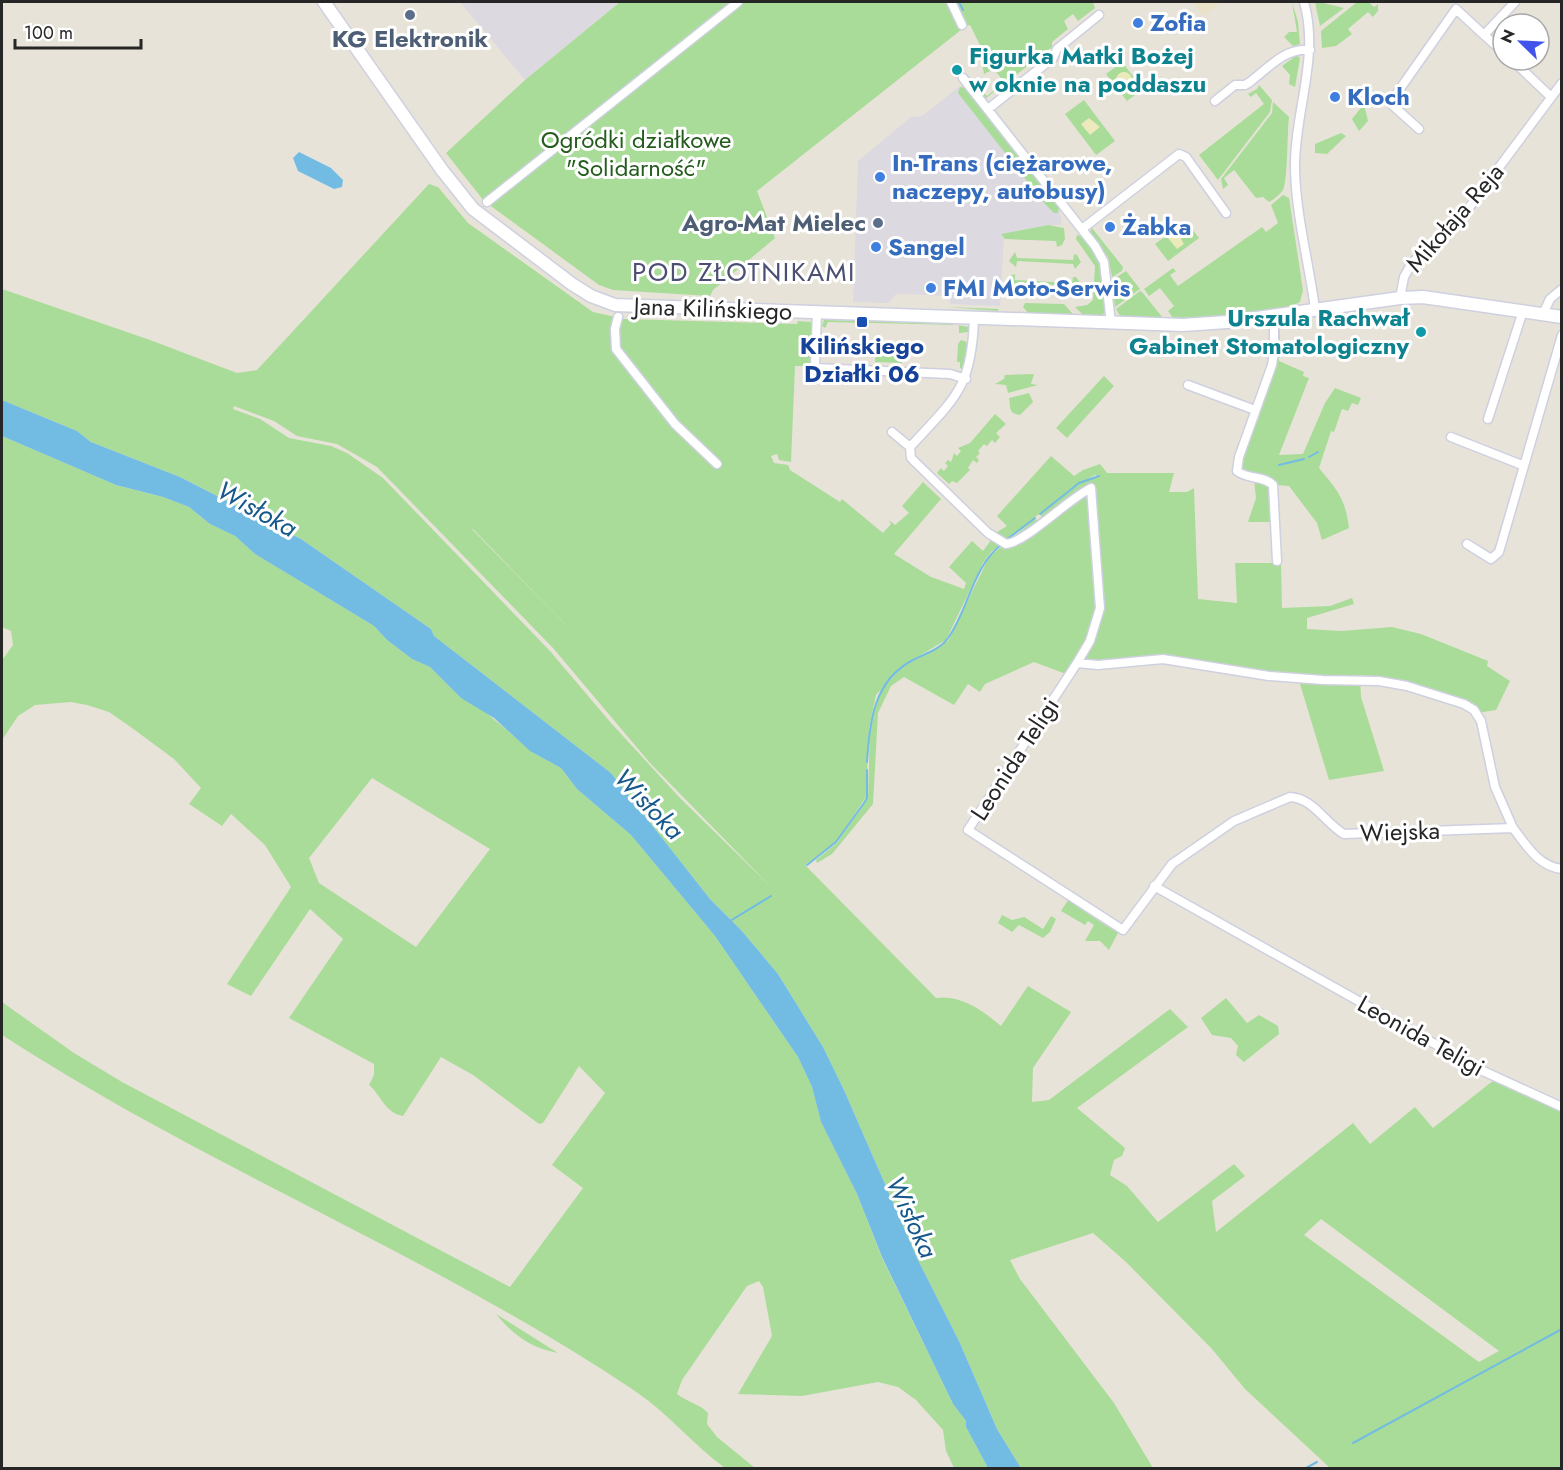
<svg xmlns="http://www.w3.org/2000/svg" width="1563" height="1470" viewBox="0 0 1563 1470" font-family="Jost,sans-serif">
  <rect width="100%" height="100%" fill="#e8e3d9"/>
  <path fill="#dcd9e1" d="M460,2h160l-95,78z
    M960,86l5,1 94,120 3,18h-14l-47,9 3,4 -4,68 -49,-2 -4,-8 -42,-2h-9l-8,9 -35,-1 5,-141 53,-44 11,-1z"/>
  <path fill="#e9e2c9" d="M1193,2h23l3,3 -16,11z"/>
  <path fill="#a9dc98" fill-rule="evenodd" d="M620,2h473l2,6 -17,13 -5,-7 -9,7 4,8 -16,13v5l-67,52 -2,-7 4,4 17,-14 -10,-13 -10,5 -3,-16 4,-3 -15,-30 -4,1 -209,165 18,47 -62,52 -3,6 -97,-6 -14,-5 -115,-84 -38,-48 79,-73z
    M1292,2l6,20 2,22 -7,2 -9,-9 5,-5h8z
    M1315,2h4l25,6 -24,18z
    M1357,2h12l5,5 4,-3v7l-5,6 -5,-5 -20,17 4,5 -16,12 -14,2 -1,-17z
    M1297,55l3,3 -5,29 -6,-3 1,-9 -8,-9z
    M1122,62l21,27 -16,12 -21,-27z
    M1259,85l13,15 -2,12 -52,68 -19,-25 65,-51 -8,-11 -5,4 -3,-3 9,-5z
    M960,87l5,1 94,119 -1,6h-4l-9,-9 -87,-111z
    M1084,100l31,41 -19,14 -31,-41z
    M1273,102l16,15c-2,17 -1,63 -6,73 -3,5 -9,9 -14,12l-6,-5 -7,1 -22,-28 -10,8 4,7 -5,4 -2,-10 51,-66z
    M1364,104l4,17 -9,10 -7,-12z
    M1341,133l5,3 -19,18 -12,-1v-9z
    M429,184l9,3 30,36 125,89 32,7 172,5 1,-3 13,1v44h-16l-4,96 -12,-2 -2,-6 -6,2 3,7 14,2 2,5 50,32 2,-3 41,34 8,-9 -2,-4 6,5 14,-12 -7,-7 21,-24 18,17 -47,55 37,23 33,12 2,-6 -17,-16 23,-26 11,10 14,-19 10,-6 -10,-10 54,-60 23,20 9,-6 17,-6 7,9h67l-5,19h18l7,-4 4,111 39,4 -2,-40h46l1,45 48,-2 22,-8 2,6 -47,14v11l34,2 51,-4 29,7 67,27 -1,5 23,15 -14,29 -19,3 -96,-36 -21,-2 1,22 23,74 -55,9 -32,-106 -45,-2 -68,-13 -99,5 -19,10 -32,-12 -49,22 -5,8 -12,-8 -14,21 -50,-28 -13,9 -13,27 -5,91 -41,50 -15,9 -1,-3 21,-17 31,-45 2,-69 10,-38 21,-23 47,-27 41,-84 46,-38 2,1 5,-3 -2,-2 40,-32 19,-7 -4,-1 -22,12 -82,65 -8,11 -37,77 -47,28 -23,27 -7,33 -3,69 -30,45 -31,23 131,133c25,-4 47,13 65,28l27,-40 43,26 -38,56 -1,34 17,-2 121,-91 18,18 -111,81 48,40 -3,8 -8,4 -4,15 17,11 31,36 76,-58 11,12 -33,25 4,31 137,-109 17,21 45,-37 18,21 61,-48 67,32v356h-231l-85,-79 -33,-40 -86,-87 -33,-29 -83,27 10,19 94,124 39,65h-132l-24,-39 -38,-88 -41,-81 -74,-170 -21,-43 -45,-73 -37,-44 -31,-31 -99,-126 -177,-137 -3,-7 -130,-90 -121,-62 -89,-35 -14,-11 -75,-31v-111l148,51 87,33 20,-3zM234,406l40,15 23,15 40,8 40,23 176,181 97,115 119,122 -89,-87 -69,-75 -61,-72 -167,-173 -36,-25 -16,-7 -42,-8 -29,-19 -27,-10zM472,529h1l124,128zM1321,1219l178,132 -20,11 -175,-127z
    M1283,195l6,3 14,92 -3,12c-19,11 -102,16 -127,16l-5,-7 6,-5 -14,-18 -11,8 -5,-7 29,-21 3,3 -6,4 8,11 84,-59 4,5 12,-9 -7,-18z
    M1186,221l13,17 -31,23 -13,-17z
    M1048,225l16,3 1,11 -3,6 -5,2 -1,-6 -51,-2 -4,-5z
    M1092,228l31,39 -1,4 -10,6 -4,-20 -18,-25z
    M1077,235c25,5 27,55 29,75l-3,5h-20l-8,-8 12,-2 6,-5 2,-34 -19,-27z
    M1015,252l2,6 56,2 1,-6 3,1 4,7 -6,7 -2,-5 -56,-3 -1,6 -7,-6z
    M1126,271l14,18 -25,18 -3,-27z
    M1015,274v6l57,3 1,-6h3l5,7 -7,8 -2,-6 -57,-3 -1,7 -6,-4 -1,-5 3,-5z
    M1140,291l2,1 21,26 -43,-2 -4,-7z
    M1025,303l39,1 9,10 -45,-1 -5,-6z
    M947,307l52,2 -2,2z
    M824,320l126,4 20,3 -2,5 -9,1v-8l-131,-3 -3,6 -3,-2z
    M1280,324l-1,37 25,11 -1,4 6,2 -30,77 24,-1 22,-51 10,-15 26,10 -3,7 -6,-2 -4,8 -6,-2 -8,23 -3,-1 -12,37c18,22 26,29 30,60l-27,12 -5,-17 -28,-37 -12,-1 -3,-4 -24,-7 -9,-6 36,-117z
    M961,340l6,2 -4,27 -3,-1v-6h-3l1,-18z
    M876,345l27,1 -1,17 -27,-1z
    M1034,374l-3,10 7,1 -30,8 -2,-8 -11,-1 9,-5 1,-4z
    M1104,376l10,10 -47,52 -11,-10z
    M1029,393l4,9 -13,13c-12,-2 -9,-7 -11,-17z
    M995,414l11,10 -10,9 4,4 -5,6 -3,-3 -5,6 -3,-2 -6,7 2,2 -4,4 3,3 -2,3 -4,-3 -5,8 2,2 -13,13 -5,-2 -3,3 -12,-11 4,-5 3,3 4,-5 -3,-3 3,-3 3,2 3,-9 3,3 4,-5 -3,-3 12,-5z
    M2,436l114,49 47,12 26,10 21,17 25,12 20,18 119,72 13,14 25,19 18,8 31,31 17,8 56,47 27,15 16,21 54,46 84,101 83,121 14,30 9,35 36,72 25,64 71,146 13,17v6l22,41h-34l-8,-17 -3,-21 -27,-30 -18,-13 -20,-5 -76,14 -64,-2 34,-58 -9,-49 -4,-6 -12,5 -65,94 -5,14c10,8 23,10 31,19l-1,11 10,13 38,31h-30c-32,-23 -57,-55 -90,-77 -201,-135 -430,-224 -633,-356v-33l72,51 48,29 388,205 73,-99 -31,-23 53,-72 -26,-27 -36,57 -4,1 -66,-49 -32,-18 -38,59c-18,-3 -22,-21 -34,-31l5,-10v-11l-85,-46 54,-79 -33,-30 -59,87 -24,-12 64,-97 -26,-42 -34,-31 -9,12 -33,-22 12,-16 -27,-29 -42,-31 -23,-16 -22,-7 -16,-3 -36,3 -17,11 -16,24v-80l11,-15 -2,-14 -9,-4zM372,778l118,71 -74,98 -97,-64 -10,-25z
    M1254,480l14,4 4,7 -1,31h-23l8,-24z
    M1068,900l37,25 14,6 -10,19 -9,-9h-15l9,-16 -6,-4 -3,4 -24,-14z
    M1002,915l10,5 12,-3 19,12 8,-13 5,3 -6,13 -7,6 -24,-13 -7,7 -14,-9z
    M1226,998l21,25 12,-8 19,11 1,8 -35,28 -8,-7 2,-9 -7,-8 -19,-3 -11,-17z
    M496,1314l62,39c-27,-5 -45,-18 -62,-39z"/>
  <path fill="#ece9bd" d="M1116 80a8 8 0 1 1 16 0a8 8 0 1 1-16 0Z
    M1089,118l11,9 -10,8 -9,-11z
    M1178,230l6,6 -3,3 3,5 -7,5 -9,-11z"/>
  <path fill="#72bce4" d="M299,152l32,16 12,12 -1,7 -8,2 -36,-18 -5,-13z
    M2,400l75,31 14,11 89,35 121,62 130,90 3,7 177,137 99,126 31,31 37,44 45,73 21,43 74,170 41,81 38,88 24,39h-33l-22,-41v-6l-13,-17 -71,-147 -25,-63 -36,-72 -9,-35 -14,-30 -83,-121 -84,-101 -54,-46 -16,-21 -31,-17 -36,-33 -33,-20 -31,-31 -18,-8 -25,-19 -13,-14 -119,-72 -20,-18 -25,-12 -21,-17 -26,-10 -47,-12 -114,-49z"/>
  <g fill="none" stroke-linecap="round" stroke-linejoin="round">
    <path stroke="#72bce4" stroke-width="2" d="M959,2l4,8
      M1309,457l9,-5
      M1279,465l25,-6
      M1040,514l39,-31 20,-7
      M1006,540l29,-22
      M867,762c3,-41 6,-81 46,-102 11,-6 28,-11 35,-22 21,-29 24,-71 54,-94
      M807,865l29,-23 28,-39 3,-5v-28
      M730,921l41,-25
      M1353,1443l209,-114
      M1306,1468l11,-6"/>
    <g stroke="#ced0df" stroke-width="11">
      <path id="street" d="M951,2l11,23
        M1304,2c16,55 -10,111 -9,167 1,47 14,94 20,140
        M1503,52l-19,-17 31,-33
        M1512,60l39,37
        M963,78l132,168 9,16 7,61
        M1215,101l20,-16h10l5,-3c18,-14 36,-35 60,-32
        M988,109l65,-51 4,-9 42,-34
        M1419,129l-29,-26 66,-94 28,26
        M487,202l251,-200
        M1082,229l97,-75 7,3 40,56
        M1400,298l4,-21 8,-14 53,-50 97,-130
        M817,312l-2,56 135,6 16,5
        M1543,314l7,-15 12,-10
        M1274,316v36l-2,13 -33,92 -2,14c11,9 26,4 36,14l4,76
        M618,317l-3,12 1,20 59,75 42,40
        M974,318c-2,70 -19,80 -64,129l1,11 77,75 18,11c20,-2 62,-45 85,-56l9,120 -10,33 -13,22
        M1188,385l67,25
        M1488,419l35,-108
        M892,432l18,15
        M1451,437l71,28
        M1467,544l24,15 8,-7 63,-217
        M1513,828l-18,-41 -14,-66 -7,-11 -10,-6 -57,-18 -28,-5 -56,-1 -54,-4 -106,-17 -65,6 -21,-2 -109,167 155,100 49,-66 62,-43 56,-24c23,1 35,26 54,37l169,-6c14,18 25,38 49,41
        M1154,886l329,185 79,36"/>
    </g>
    <g stroke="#ced0df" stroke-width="15">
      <path id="secondary" d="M324,2l118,168 31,39 99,75 19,12 24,9 568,20 44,-3 173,-24 23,-1 139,20"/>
    </g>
    <use href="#street" stroke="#fff" stroke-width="8"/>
    <use href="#secondary" stroke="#fff" stroke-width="12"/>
  </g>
  <g fill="#5c6f8a" stroke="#fff" stroke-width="2">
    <circle cx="410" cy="15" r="6"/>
    <circle cx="878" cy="223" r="6"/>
  </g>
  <g fill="#3f7fe0" stroke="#fff" stroke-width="2">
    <circle cx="1138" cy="23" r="6"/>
    <circle cx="1335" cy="97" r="6"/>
    <circle cx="880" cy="177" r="6"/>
    <circle cx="1110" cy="227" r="6"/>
    <circle cx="876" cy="247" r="6"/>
    <circle cx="931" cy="288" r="6"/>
  </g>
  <g fill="#0f9aa8" stroke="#fff" stroke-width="2">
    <circle cx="957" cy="70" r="6"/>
    <circle cx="1421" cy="332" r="6"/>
  </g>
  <rect fill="#1a4fb4" stroke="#fff" stroke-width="2" x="856" y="316" width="12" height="12" rx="3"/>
  <g text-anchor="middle" stroke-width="6" stroke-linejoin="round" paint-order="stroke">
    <g font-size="24" font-weight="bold" fill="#366cbe" stroke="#fff" text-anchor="start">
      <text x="1150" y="31">Zofia</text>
      <text x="1347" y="105">Kloch</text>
      <text x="892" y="171">In-Trans (ciężarowe,<tspan x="892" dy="28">naczepy, autobusy)</tspan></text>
      <text x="1122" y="235">Żabka</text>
      <text x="888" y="255">Sangel</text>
      <text x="943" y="296">FMI Moto-Serwis</text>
    </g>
    <g font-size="24" font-weight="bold" fill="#4e5e75" stroke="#fff">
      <text x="410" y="47">KG Elektronik</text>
      <text x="866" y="231" text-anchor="end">Agro-Mat Mielec</text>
    </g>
    <g font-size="24" font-weight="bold" fill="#0d838f" stroke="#fff" text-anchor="start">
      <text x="969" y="64">Figurka Matki Bożej<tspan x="969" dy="28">w oknie na poddaszu</tspan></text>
      <text x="1409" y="326" text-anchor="end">Urszula Rachwał<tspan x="1409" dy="28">Gabinet Stomatologiczny</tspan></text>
    </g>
    <g font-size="24" fill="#255c1e" stroke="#fff">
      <text x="636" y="148">Ogródki działkowe<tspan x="636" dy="28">"Solidarność"</tspan></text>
    </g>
    <g font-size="24" fill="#262626" stroke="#fff">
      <text transform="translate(1455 218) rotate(-49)" y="8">Mikołaja Reja</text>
      <text transform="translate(713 309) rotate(2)" y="8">Jana Kilińskiego</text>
      <text transform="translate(1015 759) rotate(-57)" y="8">Leonida Teligi</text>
      <text transform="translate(1400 832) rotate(-2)" y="8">Wiejska</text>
      <text transform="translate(1421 1036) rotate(29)" y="8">Leonida Teligi</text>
    </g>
    <g font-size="24" font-weight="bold" fill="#164399" stroke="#fff">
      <text x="862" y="354">Kilińskiego<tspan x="862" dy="28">Działki 06</tspan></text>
    </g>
    <g font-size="26" letter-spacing="1.5" fill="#4b4f73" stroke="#fff">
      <text x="744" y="281">POD ZŁOTNIKAMI</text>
    </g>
    <g font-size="26" font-style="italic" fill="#16588b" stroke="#fff">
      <text transform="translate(257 509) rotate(29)" y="9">Wisłoka</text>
      <text transform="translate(649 804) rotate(46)" y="9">Wisłoka</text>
      <text transform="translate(912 1217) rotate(65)" y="9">Wisłoka</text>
    </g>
  </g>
  <rect width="1563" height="1470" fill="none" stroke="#262626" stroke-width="6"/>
  <g transform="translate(1521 42) rotate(294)"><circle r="28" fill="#ffffff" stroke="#a8a8a8" stroke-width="1.5"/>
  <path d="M0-4.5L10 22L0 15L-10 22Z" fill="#4253ec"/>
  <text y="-9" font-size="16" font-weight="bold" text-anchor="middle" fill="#262626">N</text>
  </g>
  <path d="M15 39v9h126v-9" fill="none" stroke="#262626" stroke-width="3"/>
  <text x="24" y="39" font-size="18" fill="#262626" stroke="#ffffff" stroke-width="4.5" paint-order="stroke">100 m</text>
</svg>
